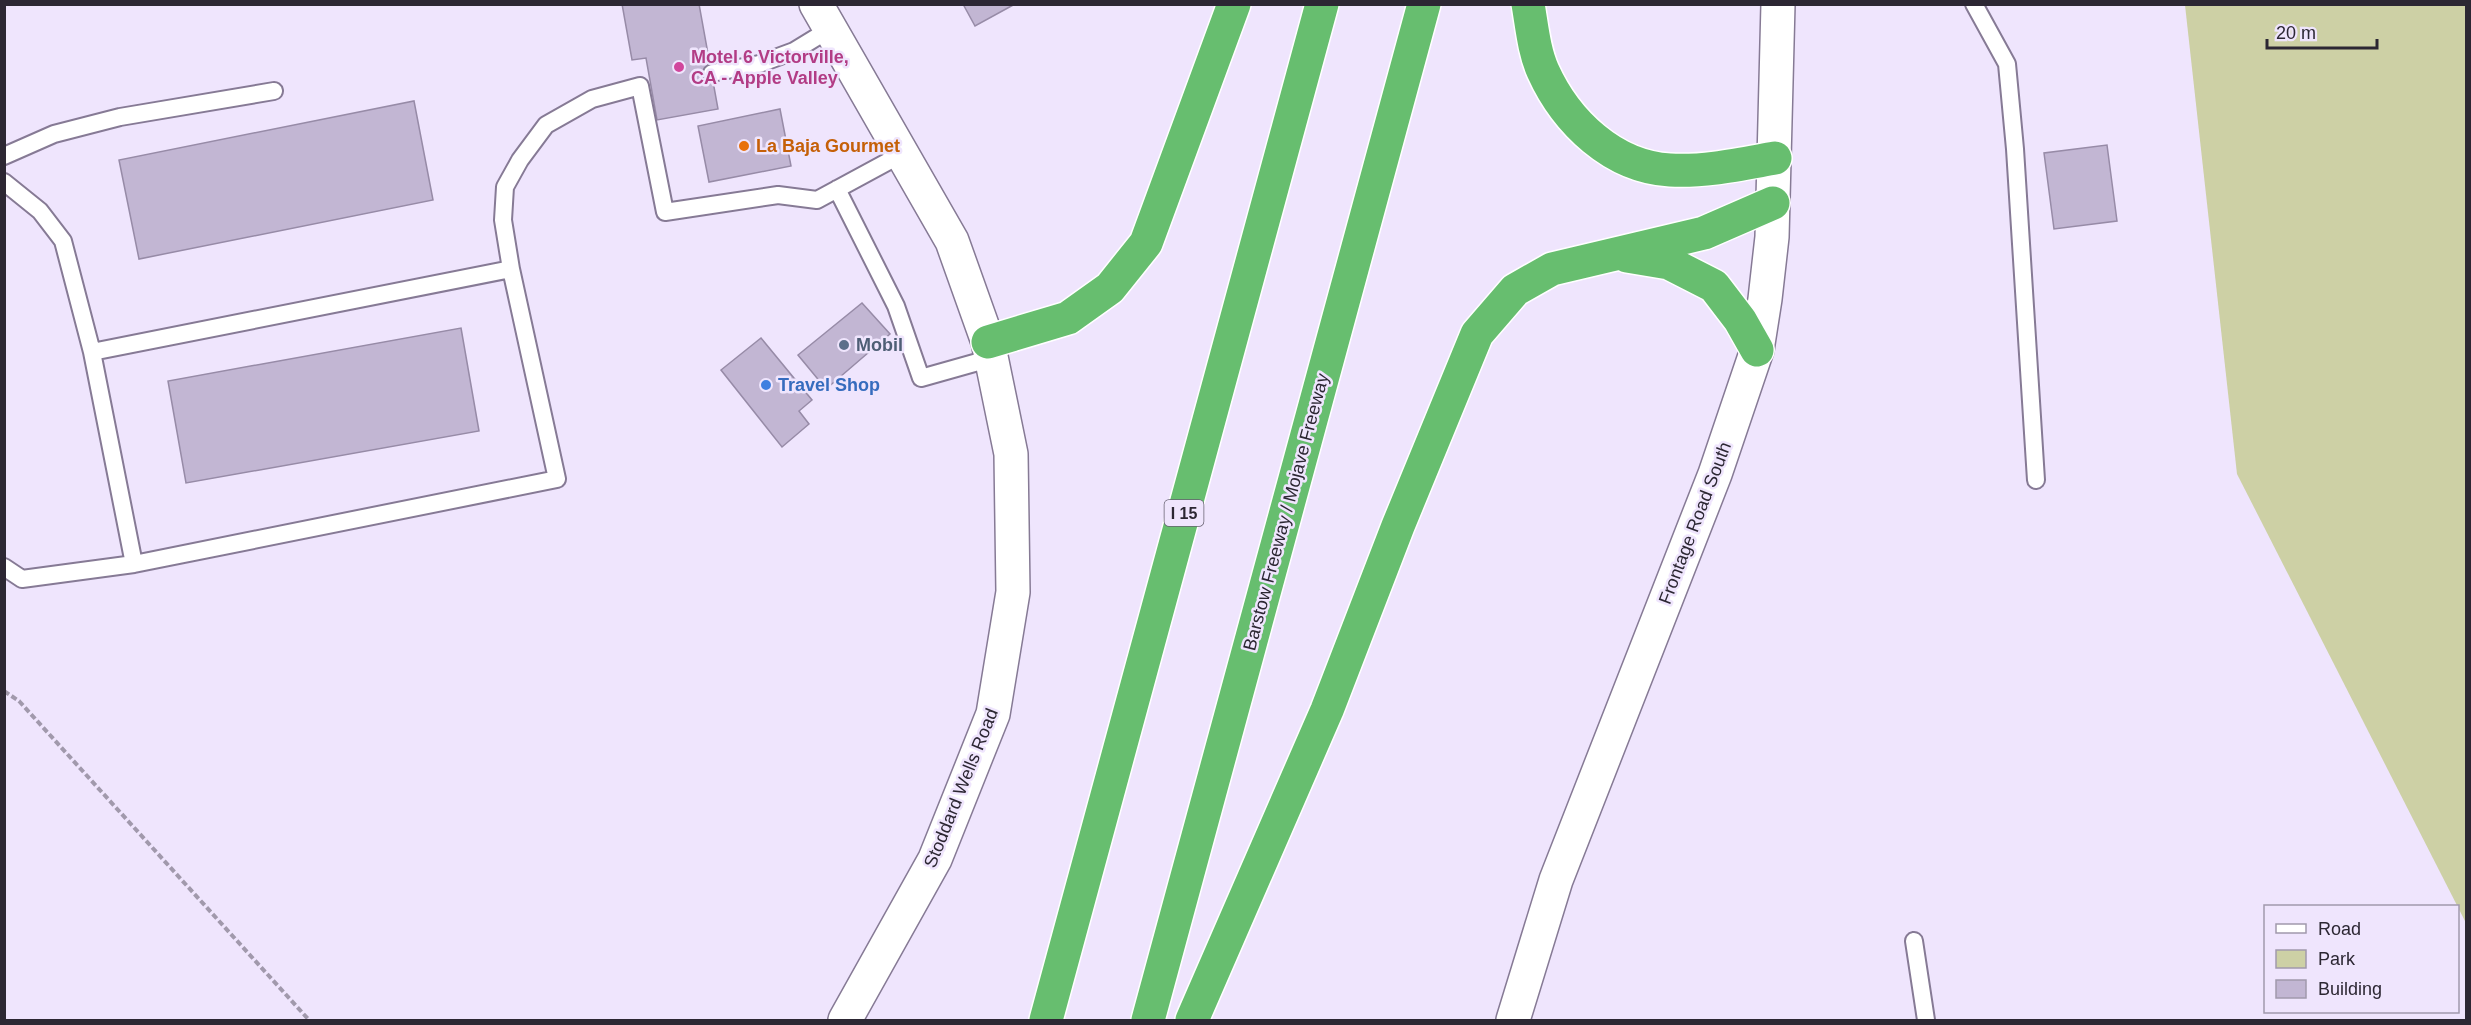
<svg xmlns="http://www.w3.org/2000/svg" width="2471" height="1025" viewBox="0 0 2471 1025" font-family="Arial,sans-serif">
  <rect width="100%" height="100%" fill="#efe5fd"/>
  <path fill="#cdd0a5" d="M2185,5h281v918l-229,-449z"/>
  <path fill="#c2b6d3" stroke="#978ba7" stroke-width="1.5" d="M622,4h77l19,105 -61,11 -11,-62 -14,2z
    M963,4h52l-40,22z
    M414,101l19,99 -294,59 -20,-99z
    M780,109l11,57 -82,16 -11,-56z
    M2107,145l10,76 -63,8 -10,-76z
    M862,303l28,31 -64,55 -28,-34z
    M461,328l18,103 -293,52 -18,-102z
    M761,338l51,62 -13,11 10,13 -27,23 -61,-77z"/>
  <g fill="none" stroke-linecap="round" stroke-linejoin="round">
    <g stroke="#867a95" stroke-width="20">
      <path id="service" d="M1974,4l33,60 8,85 21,331
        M712,73l47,-9 35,-13 36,-22
        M4,156l50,-22 66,-17 154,-26
        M4,182l36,29 23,30 29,111
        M837,189l59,117 25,72 71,-20
        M511,269l46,210 -423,85 -42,-212 419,-83 -8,-49 2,-33 15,-27 26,-35 46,-26 48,-13 25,126 113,-17 39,5 85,-46
        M4,567l18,12 112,-15
        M1914,941l12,79"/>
    </g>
    <g stroke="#867a95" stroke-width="36">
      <path id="tertiary" d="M816,4l136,237 36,101 23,112 2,138 -20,122 -58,145 -90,161
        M1513,1020l43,-140 159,-406 42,-124 8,-51 7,-62 6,-233"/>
    </g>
    <g stroke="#fff" stroke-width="36">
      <path id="motorway" d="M1528,4c4,23 6,47 15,67 23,51 70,96 127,99 35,2 71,-6 105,-12
        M1627,256l42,7 45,23 26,34 17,30
        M988,342l80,-24 42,-30 36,-45 88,-239
        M1046,1020l276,-1016
        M1148,1020l276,-1016
        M1192,1020l135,-310 71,-184 79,-192 38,-44 37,-21 152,-36 69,-30"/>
    </g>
    <path stroke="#a199ac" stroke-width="4" stroke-dasharray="6 3" stroke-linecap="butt" d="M4,691l15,10 290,319"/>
    <use href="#service" stroke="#fff" stroke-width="16"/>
    <use href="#tertiary" stroke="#fff" stroke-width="33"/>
    <use href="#motorway" stroke="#67be6f" stroke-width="33"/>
  </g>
  <circle fill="#d1479c" stroke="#efe5fd" stroke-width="2" cx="679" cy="67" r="6"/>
  <circle fill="#e8710a" stroke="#efe5fd" stroke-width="2" cx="744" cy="146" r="6"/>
  <circle fill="#5c6f8a" stroke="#efe5fd" stroke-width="2" cx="844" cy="345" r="6"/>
  <circle fill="#3f7fe0" stroke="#efe5fd" stroke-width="2" cx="766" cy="385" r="6"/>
  <g text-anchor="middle" stroke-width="5" stroke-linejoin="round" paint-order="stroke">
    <rect fill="#efe5fd" stroke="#666070" stroke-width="1.5" x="1164.5" y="500" width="39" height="26" rx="4.5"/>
    <g font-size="16" font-weight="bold" fill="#2c2733">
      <text x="1184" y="519">I 15</text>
    </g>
    <g font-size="18" font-weight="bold" fill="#b23c85" stroke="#efe5fd" text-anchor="start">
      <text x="691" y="63">Motel 6 Victorville,<tspan x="691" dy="21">CA - Apple Valley</tspan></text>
    </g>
    <g font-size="18" font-weight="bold" fill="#c56008" stroke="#efe5fd" text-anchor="start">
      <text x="756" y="152">La Baja Gourmet</text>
    </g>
    <g font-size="18" font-weight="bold" fill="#4e5e75" stroke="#efe5fd" text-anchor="start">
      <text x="856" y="351">Mobil</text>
    </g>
    <g font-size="18" font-weight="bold" fill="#366cbe" stroke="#efe5fd" text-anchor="start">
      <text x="778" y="391">Travel Shop</text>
    </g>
    <g font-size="18" fill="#2c2733" stroke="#efe5fd">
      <text transform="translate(1286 512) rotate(-75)" y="6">Barstow Freeway / Mojave Freeway</text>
      <text transform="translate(1695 523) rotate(-69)" y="6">Frontage Road South</text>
      <text transform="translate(961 788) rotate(-68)" y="6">Stoddard Wells Road</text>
    </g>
  </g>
  <rect width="2471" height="1025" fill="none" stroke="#2c2733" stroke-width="12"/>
  <rect x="2264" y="905" width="195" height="108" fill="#efe5fd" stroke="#a199ac" stroke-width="1.5"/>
  <rect x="2276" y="924" width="30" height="9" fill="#ffffff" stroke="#a199ac" stroke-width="1.5"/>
  <text x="2318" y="935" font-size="18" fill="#2c2733">Road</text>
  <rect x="2276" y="950" width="30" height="18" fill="#cdd0a5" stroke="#a199ac" stroke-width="1.5"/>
  <text x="2318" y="965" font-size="18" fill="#2c2733">Park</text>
  <rect x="2276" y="980" width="30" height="18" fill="#c2b6d3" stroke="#a199ac" stroke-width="1.5"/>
  <text x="2318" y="995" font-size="18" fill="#2c2733">Building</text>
  <path d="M2267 39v9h110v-9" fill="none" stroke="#2c2733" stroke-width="3"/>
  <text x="2276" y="39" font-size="18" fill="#2c2733" stroke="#efe5fd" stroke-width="4.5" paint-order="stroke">20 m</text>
</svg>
